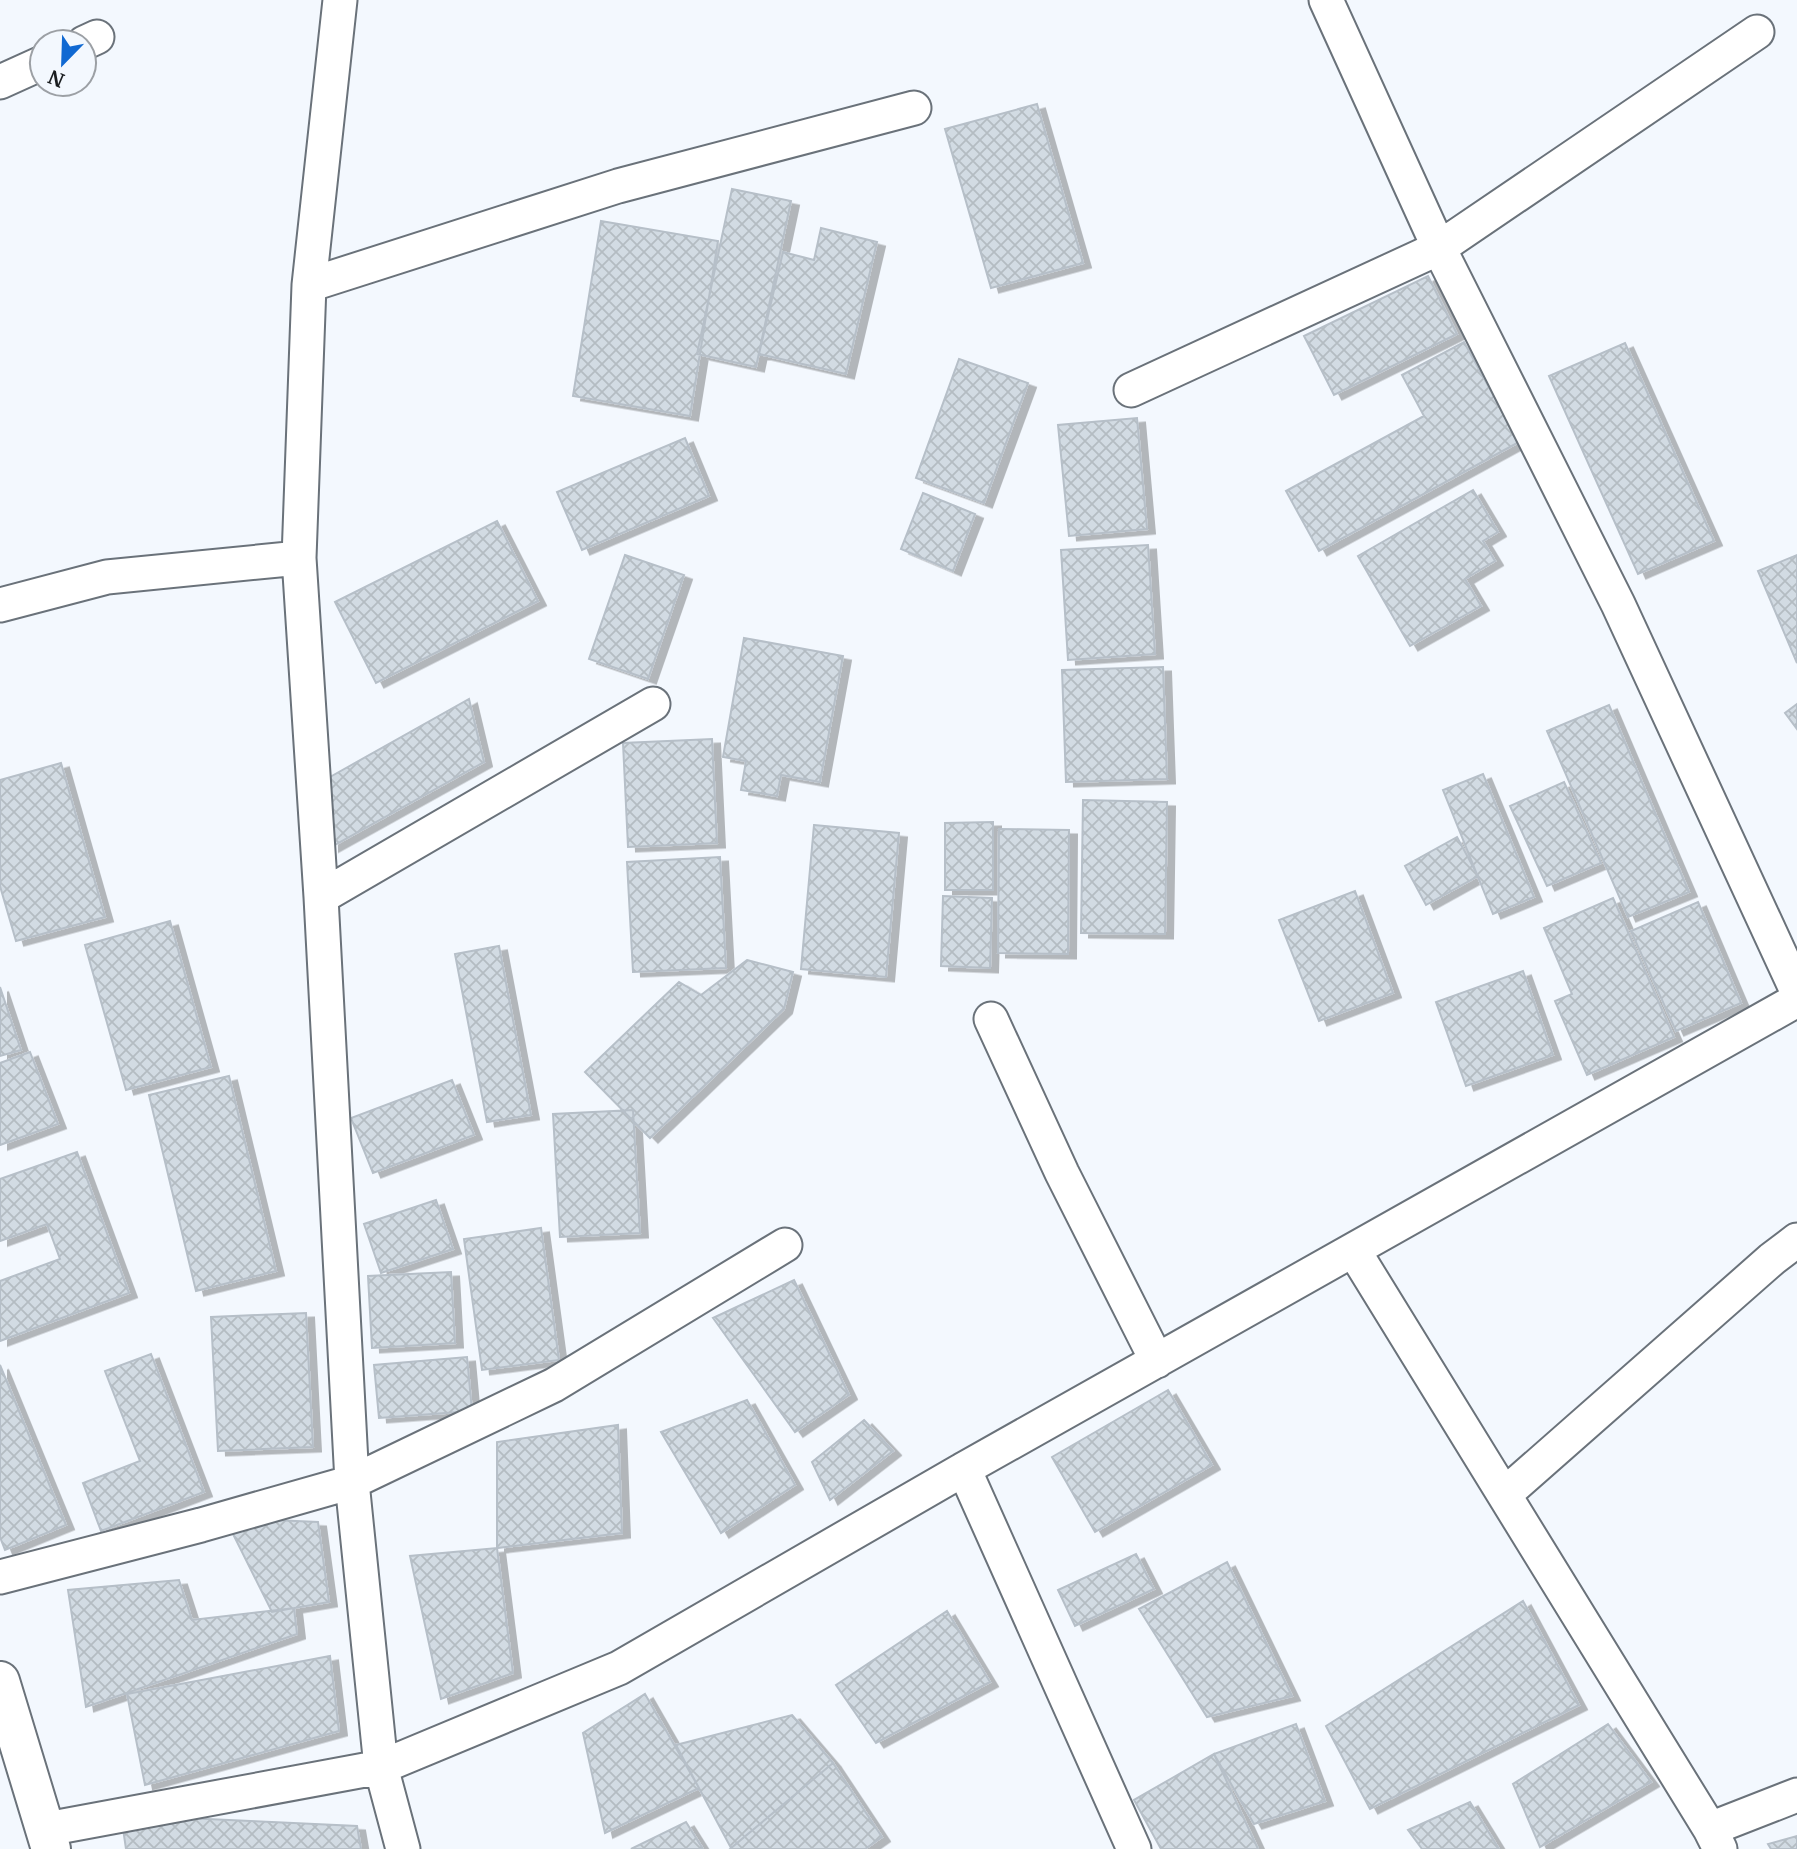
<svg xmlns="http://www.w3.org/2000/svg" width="1797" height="1849" viewBox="0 0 1797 1849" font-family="Merriweather,serif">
  <defs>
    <pattern id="building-cross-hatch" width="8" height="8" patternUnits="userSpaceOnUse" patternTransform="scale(1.75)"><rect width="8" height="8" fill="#d2dbe3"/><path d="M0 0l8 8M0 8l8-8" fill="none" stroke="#b4bcc2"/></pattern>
    <filter id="shadow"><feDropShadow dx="8" dy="4.5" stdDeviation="0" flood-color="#0004"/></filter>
  </defs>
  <rect width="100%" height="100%" fill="#f3f8fe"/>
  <path fill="url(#building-cross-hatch)" stroke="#b6bfc8" stroke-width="2" filter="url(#shadow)" d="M1037,104l46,159 -92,25 -46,-159z
    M732,189l59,12 -35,166 -59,-13z
    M601,221l117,20 -28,175 -117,-20z
    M821,228l56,14 -31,132 -87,-20 24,-102 31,8z
    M1428,276l29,58 -123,61 -30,-59z
    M1464,342l55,100 -200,109 -33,-60 138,-75 -22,-41z
    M1625,343l89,198 -76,33 -89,-198z
    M959,359l69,24 -44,120 -68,-25z
    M1137,418l10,111 -78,7 -11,-111z
    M685,438l24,58 -127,54 -25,-58z
    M1473,490l25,42 -15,9 12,20 -30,18 16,27 -71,40 -52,-90z
    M923,493l52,21 -22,57 -52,-22z
    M497,521l41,80 -162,82 -41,-81z
    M1148,545l7,109 -87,6 -7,-110z
    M625,555l59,20 -36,104 -59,-20z
    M1797,555v108l-39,-92z
    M744,638l99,18 -23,126 -39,-7 -4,21 -36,-6 5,-29 -23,-4z
    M1163,667l4,112 -101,3 -4,-112z
    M469,699l15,63 -153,85 -1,-70z
    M1797,704v25l-12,-16z
    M1609,705l80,187 -61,25 -81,-186z
    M712,739l5,104 -89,4 -5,-104z
    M61,763l44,154 -89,24 -16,-55v-106z
    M1483,774l51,123 -41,17 -50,-124z
    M1564,782l37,81 -54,23 -37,-80z
    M1083,800l84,2 -2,132 -84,-1z
    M993,822v68h-48v-67z
    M814,825l85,8 -13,144 -85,-8z
    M999,829l70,1 -1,124 -70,-1z
    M1457,837l21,39 -52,29 -21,-39z
    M720,857l6,111 -93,4 -6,-110z
    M1355,891l38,102 -74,28 -40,-101z
    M943,896l49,2 -2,70 -49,-2z
    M1613,898l61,139 -87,38 -32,-74 17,-7 -28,-66z
    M1698,902l43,101 -65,28 -45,-100z
    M170,921l41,146 -85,23 -41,-145z
    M499,946l32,169 -44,7 -32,-168z
    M747,960l46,12 -9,37 -134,129 -65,-66 94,-90 22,13z
    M1523,971l30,84 -87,31 -30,-84z
    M0,987l21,63 -21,6z
    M30,1052l28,72 -58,21v-82z
    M229,1076l47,195 -80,20 -47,-196z
    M452,1080l22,55 -101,38 -22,-55z
    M633,1110l7,123 -80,4 -7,-123z
    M77,1152l52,141 -129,48v-60l60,-22 -13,-35 -47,17v-62z
    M436,1200l17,49 -72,24 -17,-49z
    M541,1228l18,132 -77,10 -18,-131z
    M451,1272l4,71 -83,5 -4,-72z
    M794,1280l55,115 -54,37 -82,-114z
    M306,1313l7,134 -95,4 -7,-134z
    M151,1354l53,138 -103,39 -18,-48 57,-22 -35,-90z
    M467,1357l5,54 -93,7 -5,-53z
    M0,1365l66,160 -61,25 -5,-13z
    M1168,1390l44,75 -117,67 -43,-75z
    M747,1400l48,85 -74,48 -60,-101z
    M864,1420l29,31 -63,49 -18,-38z
    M618,1425l4,108 -125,15v-106z
    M225,1518l93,4 11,80 -57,10z
    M497,1548l16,125 -72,26 -31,-143z
    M1136,1554l18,35 -79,37 -17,-36z
    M1227,1562l65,134 -85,21 -68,-108z
    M179,1580l13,40 102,-12 3,26 -211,73 -18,-117z
    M1523,1601l56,104 -209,104 -44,-83z
    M947,1611l43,71 -114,61 -40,-58z
    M330,1656l9,75 -194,54 -18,-91z
    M645,1694l54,94 -94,45 -22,-100z
    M792,1715l41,48 -102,85 -55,-103z
    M1296,1724l29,77 -71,23 -40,-70z
    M1608,1724l43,58 -111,65 -27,-63z
    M1214,1754l44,95h-97l-27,-49z
    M833,1763l49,74 -17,12h-135z
    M1470,1802l29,47h-77l-14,-19z
    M121,1815l236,11 4,23h-235z
    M686,1822l17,27h-72z
    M1797,1836v13h-26l-3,-5z"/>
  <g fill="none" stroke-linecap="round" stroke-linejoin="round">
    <g stroke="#6a727a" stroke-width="37">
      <path id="street" d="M1326,0l113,248 179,356 179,387
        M84,43l13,-6
        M0,82l42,-19
        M309,285l309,-99 296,-78
        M1131,390l308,-142 318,-216
        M0,605l107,-28 192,-19
        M321,897l332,-193
        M991,1019l71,154 95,188
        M1354,1251l356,578 10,20
        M964,1469l170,380
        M1505,1494l267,-235 25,-19
        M0,1577l201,-52 151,-43 202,-97 231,-140
        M47,1829l334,-62 -29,-285 -31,-585 -22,-339 10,-273 31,-285
        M1710,1829l87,-34
        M403,1849l-22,-82 238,-99 345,-199 833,-469"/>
    </g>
    <g stroke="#6a727a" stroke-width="42">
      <path id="secondary" d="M0,1681l51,168"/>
    </g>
    <use href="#street" stroke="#fff" stroke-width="33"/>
    <use href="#secondary" stroke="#fff" stroke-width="38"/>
  </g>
  <g transform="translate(63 63) rotate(203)"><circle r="33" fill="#f3f8fe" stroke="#9ca0a5" stroke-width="2"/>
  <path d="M0-5L12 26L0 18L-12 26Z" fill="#1069d2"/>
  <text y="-10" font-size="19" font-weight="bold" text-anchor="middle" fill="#1a1d20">N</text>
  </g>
</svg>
